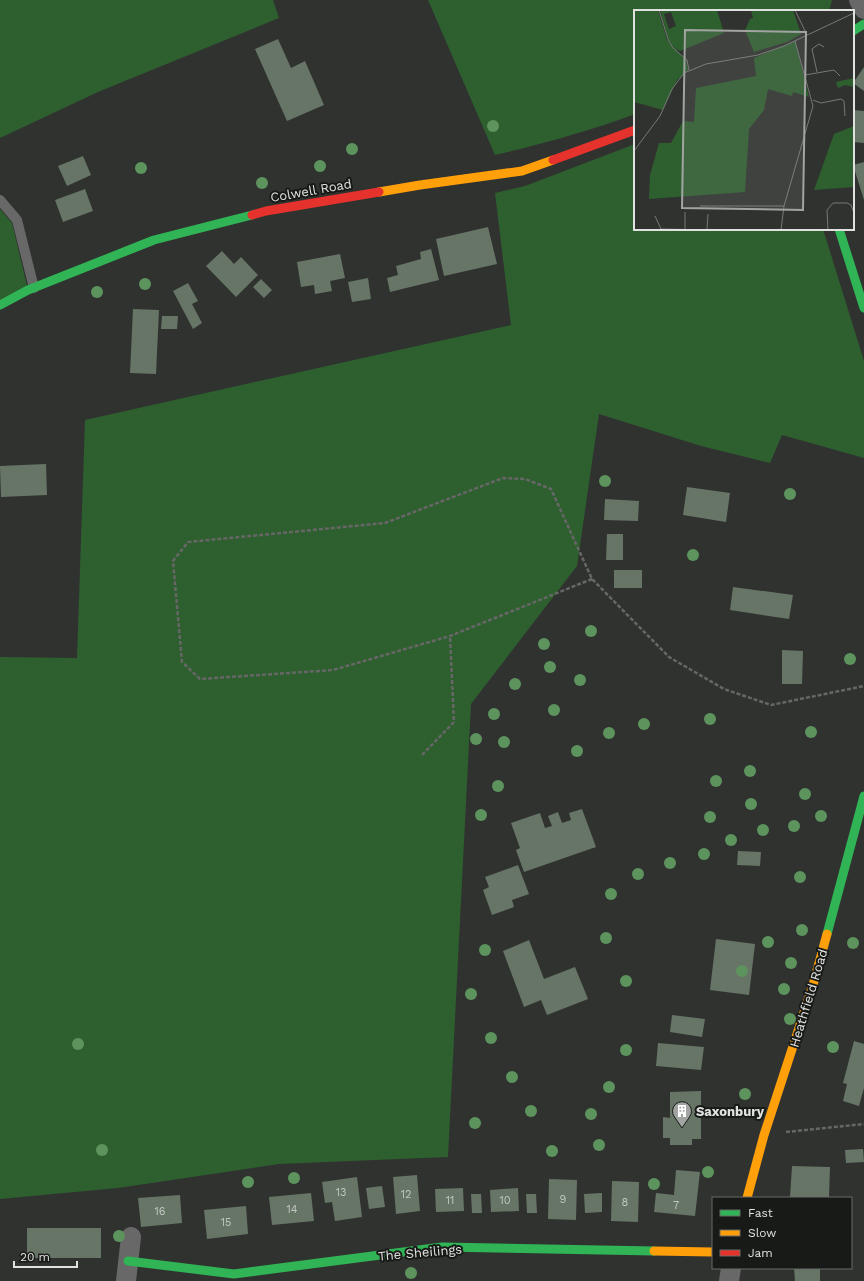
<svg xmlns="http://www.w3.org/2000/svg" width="864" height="1281" viewBox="0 0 864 1281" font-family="'Work Sans',sans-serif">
  <rect width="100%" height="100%" fill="#303230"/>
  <path fill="#2e5f2f" d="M0,0h273l6,18 -181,74 -98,46z
    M428,0h404l-3,11h-194v103c-45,17 -93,30 -140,41z
    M635,144v85h188l41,132v97l-82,-23 -12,28 -69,-17 -102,-32 -22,152 -106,138 -23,453 -169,7 -161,24 -118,11v-542l77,1 8,-238 426,-95 -16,-132 30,-7z
    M0,209l12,14 16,67 -28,15z"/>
  <path fill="#667566" d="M278,39l13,29 14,-7 19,44 -37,16 -32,-72z
    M864,67v24l-11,-8z
    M853,110l11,1v32l-11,-1z
    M83,156l8,19 -24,11 -9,-20z
    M864,162v38l-11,-35z
    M85,189l8,22 -30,11 -8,-22z
    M488,227l9,37 -53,12 -8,-37z
    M431,249l8,31 -49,12 -3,-14 11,-3 -2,-9 25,-7 -1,-7z
    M222,251l12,13 7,-7 17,18 -22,22 -30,-31z
    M340,254l5,24 -15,3 2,10 -17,3 -1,-9 -13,2 -4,-25z
    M368,278l3,21 -19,3 -4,-20z
    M261,279l11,11 -8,8 -11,-11z
    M188,283l10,18 -6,3 10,19 -9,6 -20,-38z
    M133,309l26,1 -3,64 -26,-1z
    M162,316h16l-1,13h-16z
    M46,464l1,31 -46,2 -1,-31z
    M687,487l43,6 -4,29 -43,-7z
    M605,499l34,2 -1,20 -34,-1z
    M607,534h16v26h-17z
    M614,570h28v18h-28z
    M733,587l60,8 -4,24 -59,-9z
    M782,650l21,1 -1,33h-20z
    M582,809l14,38 -72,25 -8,-22 4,-2 -9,-25 29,-10 5,15 7,-2 -4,-10 10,-4 4,11 9,-3 -2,-7z
    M738,851l23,1 -1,14 -23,-1z
    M518,865l11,29 -17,6 2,7 -22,8 -9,-25 6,-3 -4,-10z
    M716,939l39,5 -6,51 -39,-5z
    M529,940l15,39 31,-12 13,32 -41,16 -6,-15 -17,7 -21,-56z
    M672,1015l33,4 -3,18 -32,-5z
    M854,1041l10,3v44l-5,18 -16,-5 4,-17 -4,-1z
    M658,1043l46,4 -3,23 -45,-4z
    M701,1091v48h-9v6h-22v-7h-7v-21l7,1v-26z
    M863,1149l1,13 -18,1 -1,-13z
    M792,1166l38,1 -1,31h-25l-14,-1z
    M676,1170l24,2 -5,44 -41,-4 2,-19 18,2z
    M417,1175l3,36 -24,3 -3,-37z
    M357,1177l5,40 -27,4 -3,-19 -7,1 -3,-21z
    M549,1179l28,1 -1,40 -28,-1z
    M612,1181l27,1 -1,40 -27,-1z
    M382,1186l3,21 -16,2 -3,-21z
    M463,1188l1,23 -28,1 -1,-23z
    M518,1188l1,23 -28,1 -1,-22z
    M311,1193l3,28 -42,4 -3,-28z
    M602,1193v19l-17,1 -1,-19z
    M471,1194h10l1,19h-10z
    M526,1194h10l1,19h-10z
    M180,1195l2,28 -41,4 -3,-29z
    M246,1206l2,28 -41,5 -3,-29z
    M27,1228h74v30h-74z
    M794,1268h26v13h-25z"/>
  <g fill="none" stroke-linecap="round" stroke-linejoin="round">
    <path stroke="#666766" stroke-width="2.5" stroke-dasharray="4 2" stroke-linecap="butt" d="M592,579l-142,57 -117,34 -133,9 -18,-17 -9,-101 15,-19 197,-19 118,-45 22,1 26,10 41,90 77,78 55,32 47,16 93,-19
      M422,755l32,-33 -4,-86
      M786,1132l78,-8"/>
    <path stroke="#676867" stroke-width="10" d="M0,200l17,20 17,68"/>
    <path stroke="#676867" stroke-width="20" d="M859,0l5,9
      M126,1281l5,-44
      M729,1281l2,-13"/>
    <path stroke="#30b455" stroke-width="9" d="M853,31l11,-7
      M839,229l25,79
      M0,305l28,-15 126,-50 98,-25
      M827,934l37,-138
      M128,1261l106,13 208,-27 212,4"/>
    <path stroke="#ff9f0a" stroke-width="9" d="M379,192l41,-7 102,-14 31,-11
      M747,1198l17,-63 49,-150 14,-51
      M654,1251l59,1"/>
    <path stroke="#e5322d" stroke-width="9" d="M553,160l82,-30
      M252,215l14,-4 113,-19"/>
  </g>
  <g fill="#5d935d">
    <circle cx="493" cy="126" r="6"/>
    <circle cx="352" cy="149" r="6"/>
    <circle cx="320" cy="166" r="6"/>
    <circle cx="141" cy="168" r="6"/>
    <circle cx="262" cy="183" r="6"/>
    <circle cx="145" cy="284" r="6"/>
    <circle cx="97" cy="292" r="6"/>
    <circle cx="605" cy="481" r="6"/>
    <circle cx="790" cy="494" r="6"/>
    <circle cx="693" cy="555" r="6"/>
    <circle cx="591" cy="631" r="6"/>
    <circle cx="544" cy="644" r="6"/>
    <circle cx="850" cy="659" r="6"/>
    <circle cx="550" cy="667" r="6"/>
    <circle cx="580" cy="680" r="6"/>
    <circle cx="515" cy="684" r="6"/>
    <circle cx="554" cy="710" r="6"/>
    <circle cx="494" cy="714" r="6"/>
    <circle cx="710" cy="719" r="6"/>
    <circle cx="644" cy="724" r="6"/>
    <circle cx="811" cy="732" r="6"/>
    <circle cx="609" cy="733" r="6"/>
    <circle cx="476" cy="739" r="6"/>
    <circle cx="504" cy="742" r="6"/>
    <circle cx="577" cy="751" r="6"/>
    <circle cx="750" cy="771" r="6"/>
    <circle cx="716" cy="781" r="6"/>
    <circle cx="498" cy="786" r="6"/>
    <circle cx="805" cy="794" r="6"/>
    <circle cx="751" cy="804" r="6"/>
    <circle cx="481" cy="815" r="6"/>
    <circle cx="821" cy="816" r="6"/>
    <circle cx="710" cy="817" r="6"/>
    <circle cx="794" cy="826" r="6"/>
    <circle cx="763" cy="830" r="6"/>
    <circle cx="731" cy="840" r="6"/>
    <circle cx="704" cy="854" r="6"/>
    <circle cx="670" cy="863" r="6"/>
    <circle cx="638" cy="874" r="6"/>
    <circle cx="800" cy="877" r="6"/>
    <circle cx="611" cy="894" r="6"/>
    <circle cx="802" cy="930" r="6"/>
    <circle cx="606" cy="938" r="6"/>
    <circle cx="768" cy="942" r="6"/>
    <circle cx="853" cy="943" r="6"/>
    <circle cx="485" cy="950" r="6"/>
    <circle cx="791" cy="963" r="6"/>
    <circle cx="742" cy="971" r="6"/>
    <circle cx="626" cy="981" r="6"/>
    <circle cx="784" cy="989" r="6"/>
    <circle cx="471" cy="994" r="6"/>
    <circle cx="790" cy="1019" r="6"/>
    <circle cx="491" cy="1038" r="6"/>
    <circle cx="78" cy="1044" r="6"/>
    <circle cx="833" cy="1047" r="6"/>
    <circle cx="626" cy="1050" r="6"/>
    <circle cx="512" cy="1077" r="6"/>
    <circle cx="609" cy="1087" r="6"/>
    <circle cx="745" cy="1094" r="6"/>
    <circle cx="531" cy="1111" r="6"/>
    <circle cx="591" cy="1114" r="6"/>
    <circle cx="475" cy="1123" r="6"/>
    <circle cx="599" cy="1145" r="6"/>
    <circle cx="102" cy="1150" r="6"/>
    <circle cx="552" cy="1151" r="6"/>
    <circle cx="708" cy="1172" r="6"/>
    <circle cx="294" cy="1178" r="6"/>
    <circle cx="248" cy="1182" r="6"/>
    <circle cx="654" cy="1184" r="6"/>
    <circle cx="119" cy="1236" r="6"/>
    <circle cx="411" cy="1273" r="6"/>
  </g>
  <defs>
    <g id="building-pin" transform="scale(1)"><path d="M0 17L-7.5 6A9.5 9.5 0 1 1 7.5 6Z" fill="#a2a4a2" stroke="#181a18"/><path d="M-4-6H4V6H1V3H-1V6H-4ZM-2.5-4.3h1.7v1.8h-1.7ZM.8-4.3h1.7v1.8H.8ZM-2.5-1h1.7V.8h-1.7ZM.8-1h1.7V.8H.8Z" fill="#fff"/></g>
  </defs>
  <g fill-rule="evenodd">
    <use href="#building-pin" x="682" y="1111"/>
  </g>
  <g text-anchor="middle" stroke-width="4" stroke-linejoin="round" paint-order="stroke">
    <g font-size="11" fill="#c2c7c2">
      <text x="341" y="1196">13</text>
      <text x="406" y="1198">12</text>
      <text x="563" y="1203">9</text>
      <text x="450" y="1204">11</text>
      <text x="505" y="1204">10</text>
      <text x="625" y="1206">8</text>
      <text x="676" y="1209">7</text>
      <text x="292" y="1213">14</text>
      <text x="160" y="1215">16</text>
      <text x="226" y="1226">15</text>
    </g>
    <g font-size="13" fill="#e0e2e0" stroke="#181a18">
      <text transform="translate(311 190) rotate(-10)" y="5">Colwell Road</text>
      <text transform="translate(808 998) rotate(-73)" y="5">Heathfield Road</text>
      <text transform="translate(420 1252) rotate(-5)" y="5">The Sheilings</text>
    </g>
    <g font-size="13" font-weight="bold" fill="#e0e2e0" stroke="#181a18" text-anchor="start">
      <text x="696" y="1116">Saxonbury</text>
    </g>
  </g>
  <g transform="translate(634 10)">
    <rect width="220" height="220" fill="#303230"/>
    <path d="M0,0h24l9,29 19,22 2,9 -11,10 -14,30 -29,-8zM26,0h57l7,23 -44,18 -6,-3 -6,-10zM37,2l5,14 -7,3 -5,-15zM117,0h42l8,24 -14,8 -33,10 -9,-22 5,-11 3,-1zM161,31l14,56 -16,-5 -1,4 -24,-7 -4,21 -15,19 -4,63 -96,7 1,-24 9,-32h12l12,-22 11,1 2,-34 60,-12 -2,-18zM220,68v9l-9,-2 -7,3 -2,-6zM220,116v61l-40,3 20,-56z" fill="#2e5f2f" fill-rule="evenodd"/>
    <path fill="none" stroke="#767876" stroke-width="1" d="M25,0l9,29 5,9 14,12 2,10M161,0l12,25M183,62l-5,-23 7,-5 5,3M171,65l29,-5 6,6M179,90l8,3 20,-4 3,2 1,15M0,141l26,-35 12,-27 12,-16 22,-9 52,-9 26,-9 70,-33M66,196h84M51,202v17M21,206l6,13 53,1M73,219l1,-15M147,220l3,-24 29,-100 -18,-65M194,220l-1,-20 6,-7h14l4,2 3,8"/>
    <path fill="#a2a4a2" fill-opacity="0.15" stroke="#a2a4a2" stroke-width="2" d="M51,20l121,2 -3,178 -121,-2z"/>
    <rect width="220" height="220" fill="none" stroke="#e0e2e0" stroke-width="2"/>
  </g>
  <rect x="712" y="1197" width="140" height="72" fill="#181a18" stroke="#686a68"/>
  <rect x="720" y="1210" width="20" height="6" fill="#30b455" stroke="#686a68"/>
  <text x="748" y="1217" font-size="12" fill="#e0e2e0">Fast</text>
  <rect x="720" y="1230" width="20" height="6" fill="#ff9f0a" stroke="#686a68"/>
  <text x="748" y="1237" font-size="12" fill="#e0e2e0">Slow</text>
  <rect x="720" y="1250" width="20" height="6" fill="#e5322d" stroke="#686a68"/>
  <text x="748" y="1257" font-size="12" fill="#e0e2e0">Jam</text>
  <path d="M14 1261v6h63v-6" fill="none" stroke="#e0e2e0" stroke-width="2"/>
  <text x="20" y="1261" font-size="12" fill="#e0e2e0" stroke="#181a18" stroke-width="3" paint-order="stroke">20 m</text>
</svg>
